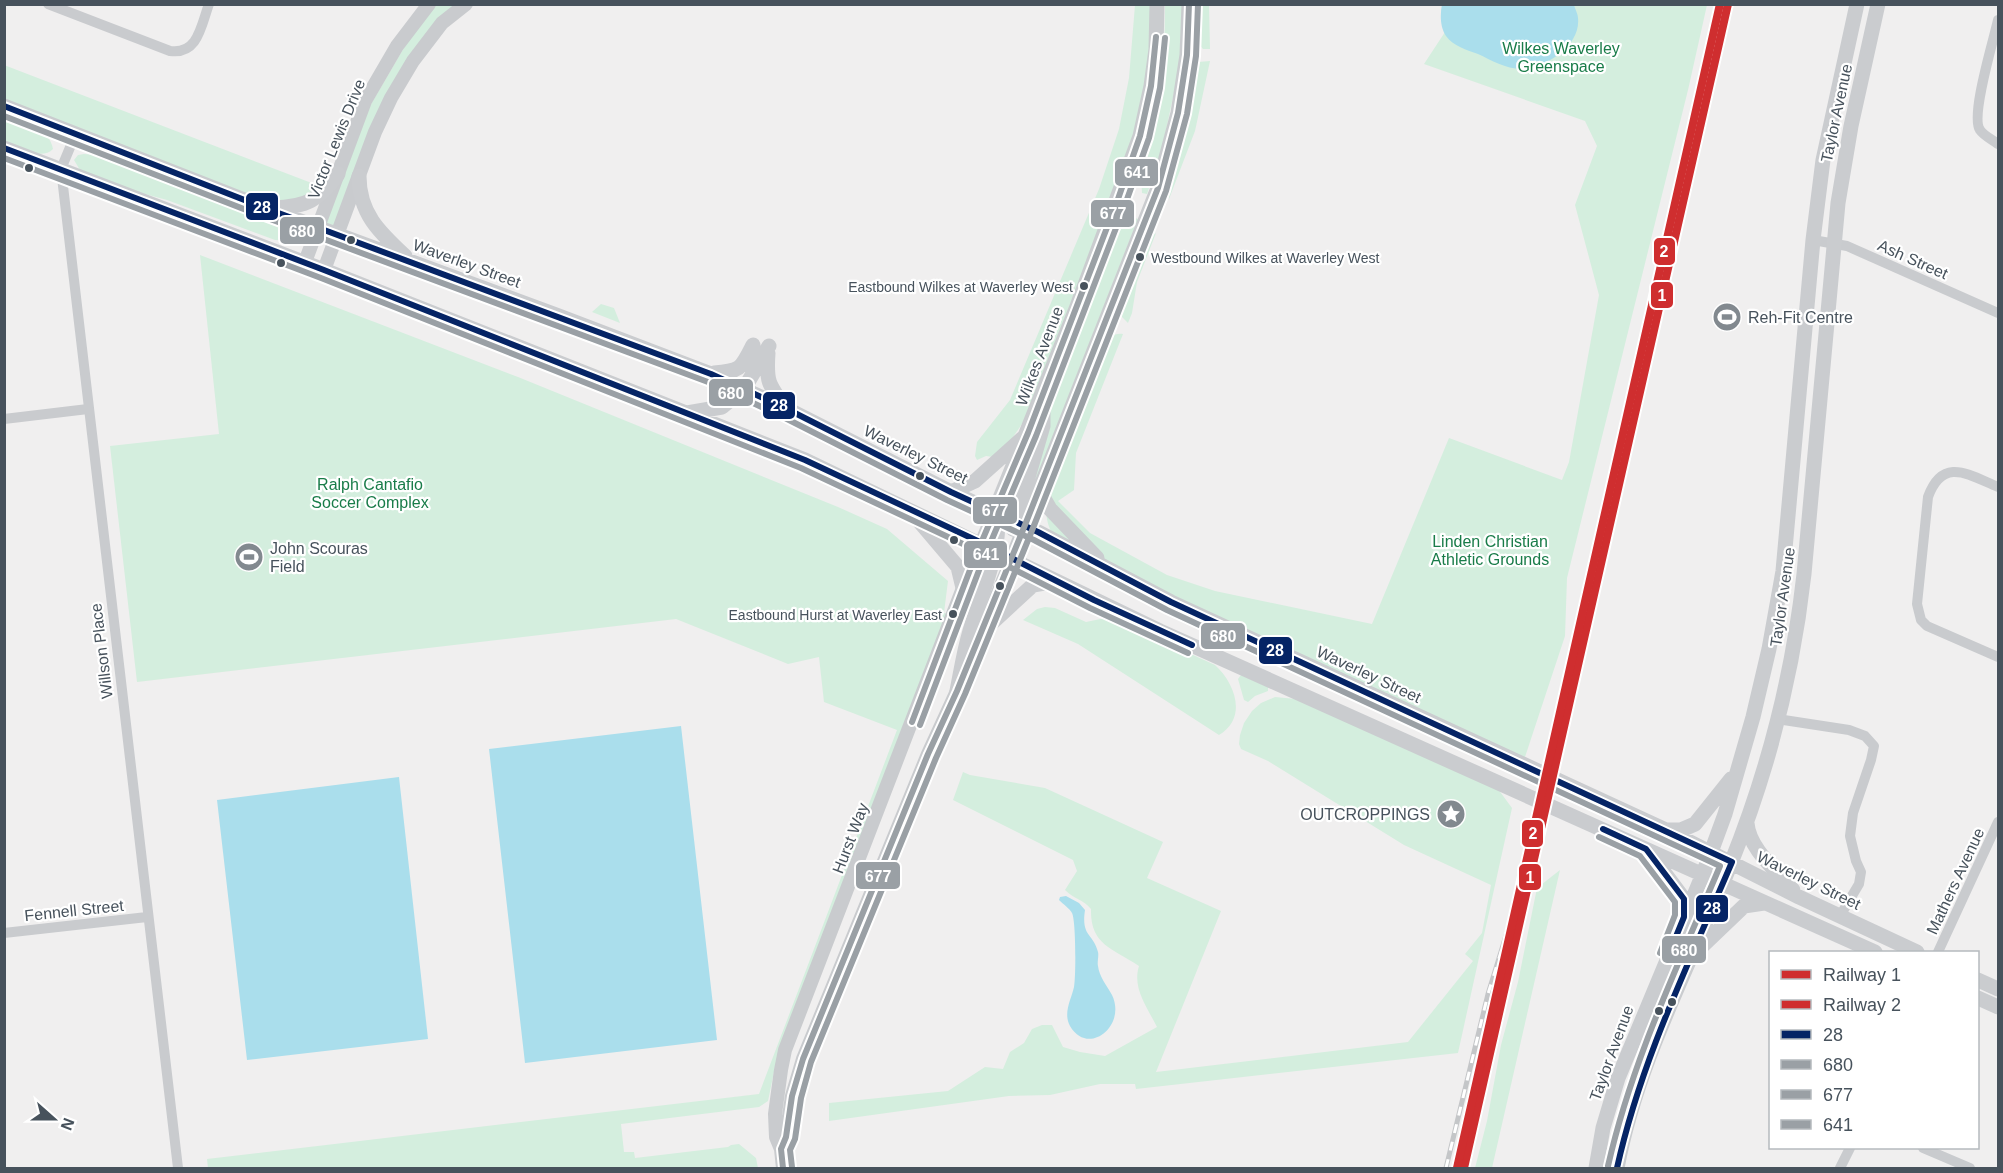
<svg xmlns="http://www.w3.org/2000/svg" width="2003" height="1173" viewBox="0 0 2003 1173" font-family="Helvetica,sans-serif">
  <rect width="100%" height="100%" fill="#f0efef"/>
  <path fill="#d4eede" d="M429,5h37l-24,18 -51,75 -53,136 -19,-7 31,-87z
    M1135,5h16l-2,47 -7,53 -14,51 -102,262 -17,25 -16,14 -7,-1 -9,4 -2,-4 2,-14 33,-42 89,-211 20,-60 10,-51z
    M1165,5h18l-3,59 -18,85 -15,45 -5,-1 -1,-17 8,-24 15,-74z
    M1197,5h12l1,44h-7l-7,-8z
    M1445,5h262l-19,85 -121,488 -2,58 -45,136 -217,-103 -69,-30 -150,-74c-16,-10 -34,-27 -37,-46 -6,-29 13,-62 24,-88 11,-29 22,-58 33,-87 4,-7 10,-11 19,-10l-47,119 -2,37 -16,11 32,32 77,42 48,16 157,33 77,-186 113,42 7,-18 30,-167 -24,-90 22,-59 -12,-25 -161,-57 23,-35z
    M1210,61l-15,70 -26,68 -3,-13 14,-52 12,-64 6,-8z
    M4,65l305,117 16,10 -60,16 -260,-102z
    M4,114c17,7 46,14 49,35 -11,12 -35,-2 -48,-6z
    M84,154l12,1 121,46 66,21 13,11 2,6 -4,2 -19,-1 -108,-40 -44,-12 -43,-18 -6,-10 4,-5z
    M1132,217l6,2 -115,294 -14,-5 14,-42 91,-232 4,-7z
    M1156,233l-19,49 -5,31 -4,10 -8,-8 -1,-10 25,-64z
    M200,255l318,122 320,130 49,22 61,52 -4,32 4,1 -173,453 -7,34 -9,6 -138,17 3,28h10l1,6 93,-11 3,-2 8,-1 17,14 2,10h-550l-1,-9 552,-65 138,-364 -73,-28 -5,-45 -31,7 -112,-45 -539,63 -27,-236 109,-12z
    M601,304l13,4 6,15 -28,-11z
    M1045,607l10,1 31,14 24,-5 105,48c20,18 33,53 4,70l-141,-91 -55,-24 14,-11z
    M1241,675l27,12v4l-13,5 -7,6 -4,-2 -6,-21z
    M1275,697l21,2 202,90 14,19 -54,245 -322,36 -1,-5h-35l-50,11 -41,1 -180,25v-18l119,-12 37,-24 18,2 7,-17 14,-9 8,-14 10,-4h10l11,22 17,5 25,4 52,-29c-10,-20 -25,-39 -18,-61 -27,-18 -49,-21 -48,-57 -8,-10 -16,-9 -26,-19l12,-19 -4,-11 -120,-60 10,-28 7,3 75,13 118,54 -16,36 74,33 -65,161 252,-30 65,-81 -8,-7 17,-21 9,-48 -87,-40 -136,-84 -27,-12 -2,-5 1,-9 4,-12 8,-12 9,-8z
    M1560,870l-68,298h-17l12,-47 14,-76 17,-63 19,-94z"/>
  <path fill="#aadeec" d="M1442,4l132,1c1,4 4,9 4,13 3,28 -32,50 -57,51 -15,0 -30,-9 -43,-15 -11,-4 -25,-8 -32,-18 -6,-9 -6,-21 -4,-32z
    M681,726l36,314 -192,23 -36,-314z
    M399,777l29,262 -181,21 -30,-260z
    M1066,896l13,7 6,7c-4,27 8,23 13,42 1,4 -1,10 0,14 1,10 9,20 14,29 15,31 -24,62 -42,31 -7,-13 1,-26 4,-39 2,-10 2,-66 -2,-74 -2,-4 -9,-9 -13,-13l1,-3z"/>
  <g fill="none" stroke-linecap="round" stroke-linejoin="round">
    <path stroke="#c9cbce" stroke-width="10" d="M48,4l122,47c28,4 31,-25 39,-47
      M1998,20c-4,19 -28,96 -18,110 4,6 13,10 18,14
      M76,133l-15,36 2,17 115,982
      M1813,240l34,6 151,67
      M4,419l84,-10
      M1998,487c-29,-12 -55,-31 -70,10l-11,107 4,16 6,6 71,31
      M1777,719l72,11 16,6 9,10 -3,14 -18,53 -3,23 6,25 5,11 -2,12 -19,32
      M4,933l143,-16
      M1938,952l60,-130
      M1923,1148l47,20
      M1840,1168l10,-20"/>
    <path stroke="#c9cbce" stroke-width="14" d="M305,262l60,-161 32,-55 32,-42
      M324,270l51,-138 16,-34 22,-37 29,-38 24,-19
      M781,1149l5,-12 6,-41 11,-37 125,-305 29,-63 55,-132
      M783,1168l-2,-19 -5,-12 -1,-23 6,-44 4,-20 188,-488 9,-19"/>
    <path stroke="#cacccf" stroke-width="15" d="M4,106l261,102 294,108 152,58 76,35 164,83 87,40 133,70 495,228 133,67 118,55
      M4,148l320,122 481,190 355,171 715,321
      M359,176c0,37 20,56 46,80
      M273,208c34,-1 46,-8 65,-34
      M768,353c-2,28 0,31 17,54
      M714,373c27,-2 27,-4 39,-28
      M687,413l35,-6 22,-18 25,-43
      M1039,490l11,19 47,49
      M951,492l24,-11 49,-44
      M913,514l45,53 5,21
      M1013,529l30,-103v-22
      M982,543l94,-234 64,-173 11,-50 5,-37 1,-45
      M1012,559l146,-371 20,-75 9,-58 2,-51
      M982,632l51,-47 23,-4
      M957,691c4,-20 7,-40 13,-60 9,-32 34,-85 26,-116
      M1747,823c2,26 30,48 46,67
      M1667,830h14l14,-6 36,-45
      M1648,851l36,48v15
      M1698,950l46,-44 20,-3
      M1978,980l20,9
      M1978,998l20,9
      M1596,1168l7,-40 15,-50 85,-204 22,-60 28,-97 16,-68 14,-78 30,-331 10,-80 34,-156
      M1617,1168c20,-107 74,-204 114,-305 37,-92 62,-190 73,-289l34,-371 13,-77 27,-122"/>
    <g stroke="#c4c6c8" stroke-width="5">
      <path id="rail" d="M1446,1168l42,-174 33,-107"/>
    </g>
    <use href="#rail" stroke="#fff" stroke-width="3" stroke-dasharray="9" stroke-linecap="butt"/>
    <g stroke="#fff" stroke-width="10">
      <path id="bus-1" d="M4,106l261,102 446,166 76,35 164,83 87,40 133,70 561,260c-43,101 -91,198 -115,306
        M4,148l320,122 481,190 177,83 112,57 98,45
        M1603,829l43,20 38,50v18l-16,39"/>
    </g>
    <g stroke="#fff" stroke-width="10">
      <path id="bus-2" d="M4,116l258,100 446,166 75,35 164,83 87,40 133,70 553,256c-42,100 -88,194 -112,300
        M4,158l317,120 480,190 177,83 112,57 98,45
        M1599,837l41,19 35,46v13l-15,38"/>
    </g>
    <g stroke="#fff" stroke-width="10">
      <path id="bus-3" d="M912,722l61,-160 55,-129 90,-234 22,-63 11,-50 5,-49
        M783,1168l-2,-19 5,-12 6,-41 11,-37 125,-305 29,-63 68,-166 133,-337 20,-75 9,-58 2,-51"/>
    </g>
    <g stroke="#fff" stroke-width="10">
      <path id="bus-4" d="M920,725l61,-160 55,-129 90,-234 23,-64 11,-50 5,-50
        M792,1167l-2,-17 5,-11 6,-41 10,-36 125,-304 29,-64 68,-166 133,-337 21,-77 9,-58 2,-52"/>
    </g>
    <use href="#bus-1" stroke="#052465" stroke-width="6"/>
    <use href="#bus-2" stroke="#9aa0a5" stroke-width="6"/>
    <use href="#bus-3" stroke="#9aa0a5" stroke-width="6"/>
    <use href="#bus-4" stroke="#9aa0a5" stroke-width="6"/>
    <g stroke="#fff" stroke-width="12">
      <path id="rail-1" d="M1464,1168l264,-1164"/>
    </g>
    <g stroke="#fff" stroke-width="12">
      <path id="rail-2" d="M1457,1168l263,-1164"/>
    </g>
    <use href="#rail-1" stroke="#cf2e2f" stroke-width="8"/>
    <use href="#rail-2" stroke="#cf2e2f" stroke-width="8"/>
  </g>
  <defs>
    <g id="stadium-disc" transform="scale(1.5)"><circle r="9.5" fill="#82898f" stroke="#fff"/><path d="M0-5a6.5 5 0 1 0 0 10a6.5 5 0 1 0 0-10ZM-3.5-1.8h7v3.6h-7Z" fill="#fff"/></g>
    <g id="sight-disc" transform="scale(1.5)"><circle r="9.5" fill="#82898f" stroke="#fff"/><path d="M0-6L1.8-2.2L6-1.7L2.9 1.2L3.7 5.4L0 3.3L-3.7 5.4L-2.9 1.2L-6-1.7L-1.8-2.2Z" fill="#fff"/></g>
  </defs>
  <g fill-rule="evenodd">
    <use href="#stadium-disc" x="1727" y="317"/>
    <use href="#stadium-disc" x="249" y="557"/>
    <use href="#sight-disc" x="1451" y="814"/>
  </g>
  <g fill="#47525c" stroke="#fff" stroke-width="2">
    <circle cx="29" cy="168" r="5"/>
    <circle cx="351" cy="240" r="5"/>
    <circle cx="1140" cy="257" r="5"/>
    <circle cx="281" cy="263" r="5"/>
    <circle cx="1084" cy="286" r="5"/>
    <circle cx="920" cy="476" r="5"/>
    <circle cx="954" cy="540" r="5"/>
    <circle cx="1000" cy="586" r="5"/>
    <circle cx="953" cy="614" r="5"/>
    <circle cx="1672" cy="1002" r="5"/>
    <circle cx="1659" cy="1011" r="5"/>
  </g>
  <g text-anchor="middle" stroke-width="4.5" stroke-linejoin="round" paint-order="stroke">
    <g font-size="14" fill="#47525c" stroke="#fff" text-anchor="end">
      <text x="1151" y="263" text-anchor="start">Westbound Wilkes at Waverley West</text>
      <text x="1073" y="292">Eastbound Wilkes at Waverley West</text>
      <text x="942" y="620">Eastbound Hurst at Waverley East</text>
    </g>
    <g font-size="16" fill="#197c49" stroke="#fff">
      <text x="1561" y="54">Wilkes Waverley<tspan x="1561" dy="18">Greenspace</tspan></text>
      <text x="370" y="490">Ralph Cantafio<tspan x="370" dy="18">Soccer Complex</tspan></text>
      <text x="1490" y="547">Linden Christian<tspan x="1490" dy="18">Athletic Grounds</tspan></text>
    </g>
    <g font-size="16" fill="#47525c" stroke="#fff">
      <text transform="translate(1836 113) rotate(-78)" y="6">Taylor Avenue</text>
      <text transform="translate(336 139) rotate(-68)" y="6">Victor Lewis Drive</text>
      <text transform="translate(1913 259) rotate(24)" y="6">Ash Street</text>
      <text transform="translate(467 263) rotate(20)" y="6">Waverley Street</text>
      <text transform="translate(1039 356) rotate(-69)" y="6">Wilkes Avenue</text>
      <text transform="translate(916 454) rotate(26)" y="6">Waverley Street</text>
      <text transform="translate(1782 597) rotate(-82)" y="6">Taylor Avenue</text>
      <text transform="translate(101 651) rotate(-97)" y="6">Willson Place</text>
      <text transform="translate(1369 674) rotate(25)" y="6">Waverley Street</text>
      <text transform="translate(850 838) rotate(-69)" y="6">Hurst Way</text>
      <text transform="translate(1809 880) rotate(26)" y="6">Waverley Street</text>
      <text transform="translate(1955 881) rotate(-65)" y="6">Mathers Avenue</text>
      <text transform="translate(74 910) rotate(-6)" y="6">Fennell Street</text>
      <text transform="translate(1611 1053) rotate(-70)" y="6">Taylor Avenue</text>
    </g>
    <g font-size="16" fill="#47525c" stroke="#fff" text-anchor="start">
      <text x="1748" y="323">Reh-Fit Centre</text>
      <text x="270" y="554">John Scouras<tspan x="270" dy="18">Field</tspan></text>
      <text x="1430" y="820" text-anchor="end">OUTCROPPINGS</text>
    </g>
  </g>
  <g stroke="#fff" stroke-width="2">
    <rect x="1114" y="158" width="45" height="29" rx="6" fill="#9aa0a5"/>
    <rect x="245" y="192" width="34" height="29" rx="6" fill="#052465"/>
    <rect x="1090" y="199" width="45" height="29" rx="6" fill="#9aa0a5"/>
    <rect x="279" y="216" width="46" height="29" rx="6" fill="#9aa0a5"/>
    <rect x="1653" y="237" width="23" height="29" rx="6" fill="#cf2e2f"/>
    <rect x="1650" y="281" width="24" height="28" rx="6" fill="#cf2e2f"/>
    <rect x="708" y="378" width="46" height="29" rx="6" fill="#9aa0a5"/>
    <rect x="762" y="391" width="34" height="29" rx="6" fill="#052465"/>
    <rect x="972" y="496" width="46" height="29" rx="6" fill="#9aa0a5"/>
    <rect x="963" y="540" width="45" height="29" rx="6" fill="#9aa0a5"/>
    <rect x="1200" y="622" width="46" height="28" rx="6" fill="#9aa0a5"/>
    <rect x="1258" y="636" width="35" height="29" rx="6" fill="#052465"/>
    <rect x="1521" y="819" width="23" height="29" rx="6" fill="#cf2e2f"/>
    <rect x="855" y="861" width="46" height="29" rx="6" fill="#9aa0a5"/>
    <rect x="1518" y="863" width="24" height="28" rx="6" fill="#cf2e2f"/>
    <rect x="1695" y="894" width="34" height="29" rx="6" fill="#052465"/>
    <rect x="1661" y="935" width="46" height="29" rx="6" fill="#9aa0a5"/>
  </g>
  <g font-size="16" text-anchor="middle" font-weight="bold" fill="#fff">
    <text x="1137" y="178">641</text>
    <text x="262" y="213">28</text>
    <text x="1113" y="219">677</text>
    <text x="302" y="237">680</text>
    <text x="1664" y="257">2</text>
    <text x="1662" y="301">1</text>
    <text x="731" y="399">680</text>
    <text x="779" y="411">28</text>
    <text x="995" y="516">677</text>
    <text x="986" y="560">641</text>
    <text x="1223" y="642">680</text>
    <text x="1275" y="656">28</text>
    <text x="1533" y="839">2</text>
    <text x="878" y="882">677</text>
    <text x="1530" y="883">1</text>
    <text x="1712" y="914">28</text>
    <text x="1684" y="956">680</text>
  </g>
  <rect width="2003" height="1173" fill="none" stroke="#47525c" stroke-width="12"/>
  <rect x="1769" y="951" width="210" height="198" fill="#ffffff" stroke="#b5babe" stroke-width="1.5"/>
  <rect x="1781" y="970" width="30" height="9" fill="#cf2e2f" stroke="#b5babe" stroke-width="1.5"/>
  <text x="1823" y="981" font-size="18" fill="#47525c">Railway 1</text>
  <rect x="1781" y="1000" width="30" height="9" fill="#cf2e2f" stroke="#b5babe" stroke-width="1.5"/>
  <text x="1823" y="1011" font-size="18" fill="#47525c">Railway 2</text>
  <rect x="1781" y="1030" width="30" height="9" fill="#052465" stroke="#b5babe" stroke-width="1.5"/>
  <text x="1823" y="1041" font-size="18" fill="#47525c">28</text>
  <rect x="1781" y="1060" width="30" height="9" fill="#9aa0a5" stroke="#b5babe" stroke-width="1.5"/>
  <text x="1823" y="1071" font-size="18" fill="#47525c">680</text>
  <rect x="1781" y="1090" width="30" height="9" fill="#9aa0a5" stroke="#b5babe" stroke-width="1.5"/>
  <text x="1823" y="1101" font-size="18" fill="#47525c">677</text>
  <rect x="1781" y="1120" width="30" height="9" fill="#9aa0a5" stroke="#b5babe" stroke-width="1.5"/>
  <text x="1823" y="1131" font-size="18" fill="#47525c">641</text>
  <g transform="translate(54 1119) rotate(111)" stroke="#ffffff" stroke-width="4.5" paint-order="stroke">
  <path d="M0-4.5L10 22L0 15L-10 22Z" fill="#47525c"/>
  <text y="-9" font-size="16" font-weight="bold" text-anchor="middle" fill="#47525c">N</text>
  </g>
</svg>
